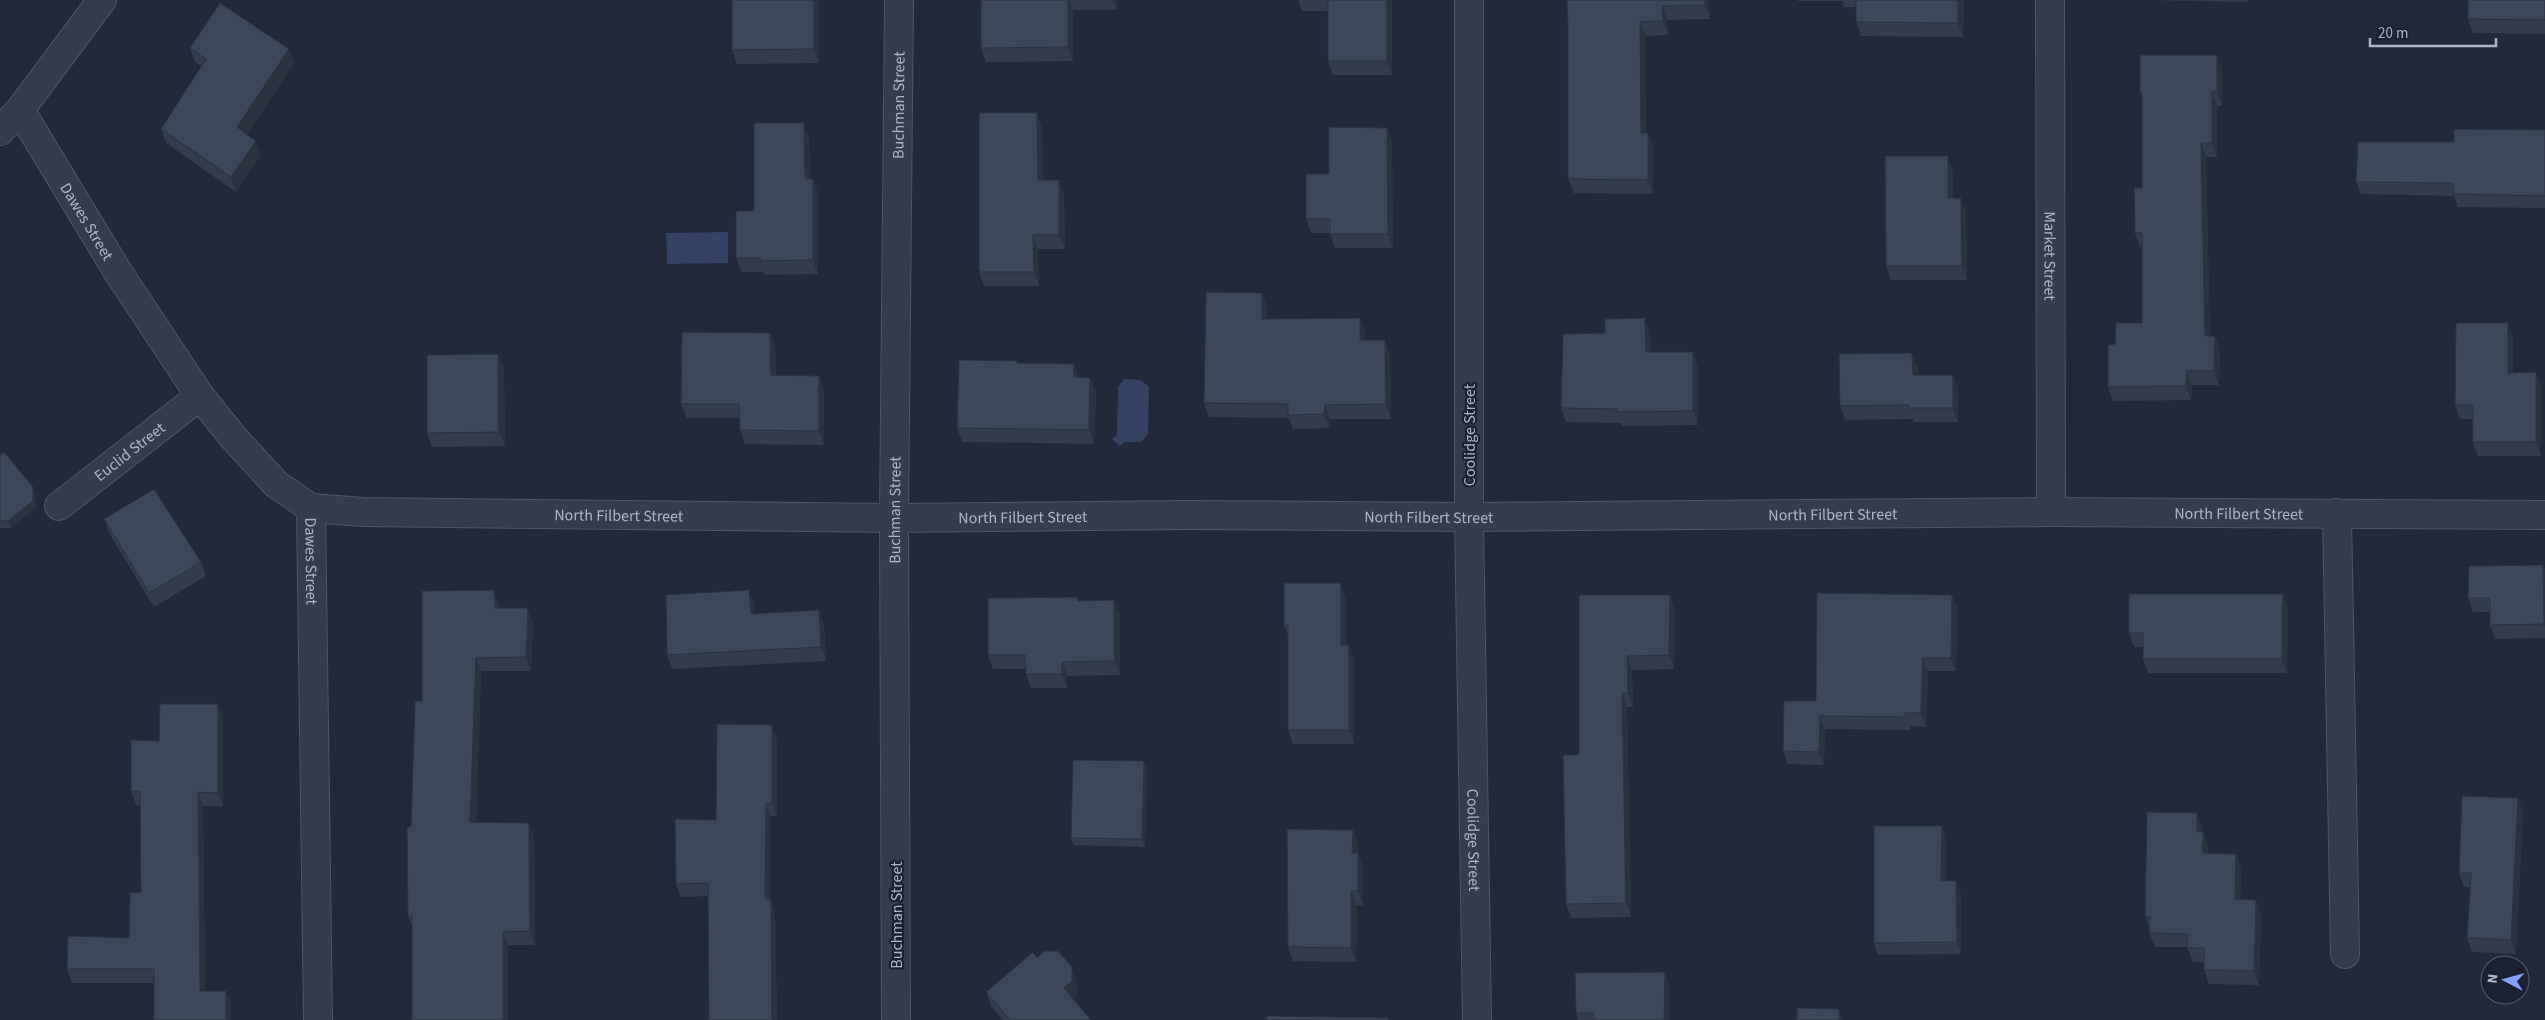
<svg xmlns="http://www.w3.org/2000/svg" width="2545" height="1020" viewBox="0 0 2545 1020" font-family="'Source Sans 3',sans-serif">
  <rect width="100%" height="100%" fill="#22293b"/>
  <path fill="#354263" d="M728,232v31l-61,1 -1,-31z
    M1124,379l17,1 8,7 -1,47 -7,8h-16l-5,4 -8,-7 5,-4 1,-48z"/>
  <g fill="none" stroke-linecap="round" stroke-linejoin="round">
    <g stroke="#515666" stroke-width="30">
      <g id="minor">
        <path id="s1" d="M1469,0v517l8,503"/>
        <path id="s2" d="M2050,0l1,512"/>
        <path id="s3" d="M20,110l98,162 82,124 33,41 43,47 35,24 7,512"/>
        <path id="s4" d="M59,506l141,-110"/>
        <path id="s5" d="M311,508l52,4 531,6 293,-3 282,2 582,-5 494,3"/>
        <path d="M2337,513l8,441"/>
        <path id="s6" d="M896,1020l-2,-502 5,-518"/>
      </g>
    </g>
    <g stroke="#515666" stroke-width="30">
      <path id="tertiary" d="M0,131l20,-21 82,-110"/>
    </g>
    <use href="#minor" stroke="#353c4b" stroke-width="28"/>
    <use href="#tertiary" stroke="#353c4b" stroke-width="28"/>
  </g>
  <path fill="#343d4e" d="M814,0h4l1,1v62l-82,1 -5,-14z
    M981,0h136v10h-44v51l-87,1 -5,-14z
    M1298,0h94v75h-59l-5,-14v-50h-26z
    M1567,0h142l1,19 -43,1 1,15 -22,1v97h2l5,14v47l-79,-1 -6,-14v-154z
    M1798,0h166l-1,37 -102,-1 -5,-14v-15h-12l-2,-6h-44z
    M2149,0h99v2z
    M2545,0v34l-72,-1 -5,-14z
    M190,48l104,15 -47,71 14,21 -25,37 -70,-49 -5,-14 41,-63 -7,-4z
    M2222,69v37h-5v51h-11l4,179h5l5,14 -1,35h-27l-1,15 -78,1 -5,-14 7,-43 27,-21v-76h-2l-5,-14 7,-45v-90l-2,-6z
    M1037,113l5,14 1,53 21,14 1,55h-27l1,37h-55l-5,-14z
    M1387,128l5,14 1,106h-58l-5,-15h-19l-5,-14 23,-45z
    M2545,130v78l-87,-1 -4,-11 -93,-2 -5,-12 98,-40z
    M809,137l1,42h3l5,14v81l-53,1 -1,-3h-22l-6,-14 18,-47z
    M1953,170v28l13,14 1,68h-76l-5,-14z
    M1262,293l5,14v12l98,13v8l25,14 1,65h-61l-1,9 -36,1 -4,-11 -80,-1 -5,-14z
    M1650,332l1,20 47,14v59l-76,1 -1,-3 -55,-1 -5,-14z
    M770,333l5,14 1,28 48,15v55l-79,-1 -5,-14 -1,-12h-52l-6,-14z
    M2513,337v35l28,14v70h-63l-5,-14v-23h-13l-5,-14z
    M1017,361l1,2 61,14 11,1 6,14 -2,52 -132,-2 -5,-14z
    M1918,367v8h35l5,14v33h-44l-1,-3 -68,1 -5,-14z
    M504,368l1,78 -73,1 -5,-14z
    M0,455l36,40v13l-25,20h-11z
    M104,519l97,43 5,14 -52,31 -45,-74z
    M2543,565l2,5v68l-50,1 -5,-14v-13h-17l-5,-14z
    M1579,595l96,14 -1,60 -42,1 1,37h-6l4,210 -60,1 -5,-14 13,-149z
    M1952,595l5,13 -1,63h-28l-2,56 -16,-1 1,4 -86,-1 -1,36 -36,-1 -5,-13 33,-50z
    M1346,597v48h3l5,14v85h-61l-5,-14v-95l-4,-10z
    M1114,600l6,14v61l-53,1v12h-36l-5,-14v-5h-33l-5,-14 91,-54z
    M499,604v4l34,14 -2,49h-50l-5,151 58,15 1,108h-27v75h-96v-94l-4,-10 3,-89 11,-126z
    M754,604l1,10 69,10 2,37 -154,8 -5,-14z
    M2288,608l-1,65h-139l-5,-14v-12h-9l-5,-14z
    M223,718v88h-20l2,185h21l5,14v15h-77v-37h-82l-5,-14 62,-31 12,-46 -1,-87h-4l-5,-14 28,-50z
    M777,738v78h-7v83h1l4,13 2,108h-68l-1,-124 -27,1 -5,-13 40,-64z
    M1144,761l3,7 -2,79 -71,-2 -3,-7z
    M2518,798l5,14 -7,142 -44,-2 -5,-14 3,-51h-6l-5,-14z
    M1942,826l4,12v43l15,12v61l-83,1 -4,-12z
    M2202,827v5l6,14v7l33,15 -1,32h16l5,14 -2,71 -50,-1 -5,-14v-8h-11l-6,-15h-32l-6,-14 1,-5 -5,-12z
    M1353,830l5,14v9l5,15v37h-6l-1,57 -63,-1 -5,-14z
    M1037,958l40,23v14l-4,3 18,22h-88l-12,-14 -5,-14z
    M1670,986l-1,34h-91l-2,-7z"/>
  <path fill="#2b3240" d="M814,0h4l1,1v62l-5,-14z
    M1068,0h1l4,10v51l-5,-14z
    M1113,0h4v10z
    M1387,0h5v75l-5,-14z
    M1705,0h4l1,19 -5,-14z
    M1958,0h6l-1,37 -5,-14z
    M1662,6l5,14 1,15 -5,-14z
    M1640,22l6,14v111l-5,-14z
    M289,49l5,14 -52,78 -5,-14z
    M2217,55l5,14v37l-5,-14z
    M2212,92l5,14v51l-5,-14z
    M1037,113l5,14 1,67 -5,-14z
    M804,123l5,14 1,56 -5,-14z
    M1387,128l5,14 1,106 -5,-14z
    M1648,133l5,14v47l-5,-14z
    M256,141l5,14 -25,37 -5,-15z
    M2201,143l5,14 4,193 -5,-14z
    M1948,156l5,14v42l-5,-14z
    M813,179l5,14v81l-5,-14z
    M1059,180l5,14 1,55 -6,-14z
    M1961,198l5,14 1,68 -5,-14z
    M1033,235l5,14 1,37 -5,-14z
    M1262,293l5,14v26l-5,-14z
    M1360,318l5,14v22l-5,-14z
    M1645,318l5,14 1,34 -5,-14z
    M2508,323l5,14v50l-5,-14z
    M770,333l5,14 1,42 -5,-14z
    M2215,336l5,14 -1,35 -5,-14z
    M1385,340l5,14 1,65 -5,-15z
    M1693,352l5,14v59l-5,-14z
    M1912,353l6,14v22l-5,-14z
    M498,354l6,14 1,78 -6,-14z
    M1074,364l5,14 -5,-1z
    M2187,371l5,14 -1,15 -5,-14z
    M2536,372l5,14v70l-5,-14z
    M1953,375l5,14v33l-5,-14z
    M819,376l5,14v55l-5,-14z
    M1090,378l6,14 -2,52 -5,-14z
    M1325,405l5,14 -1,9 -5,-14z
    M33,487l3,8v13l-25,20 -3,-7z
    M2543,565l2,5v57l-1,-3z
    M1341,583l5,14v62l-5,-14z
    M494,590l5,14 1,17 -5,-13z
    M749,590l5,14 2,24 -5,-14z
    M2283,594l5,14 -1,65 -5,-14z
    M1670,595l5,14 -1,60 -5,-14z
    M1952,595l5,13 -1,63 -5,-13z
    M1114,600l6,14v61l-5,-14z
    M528,608l5,14 -2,49 -5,-14z
    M819,610l5,14 2,37 -5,-14z
    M1349,645l5,14v85l-5,-14z
    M1627,656l5,14 1,37 -5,-14z
    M476,658l5,13 -6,165 -5,-14z
    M1923,658l5,13 -2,56 -5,-14z
    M1062,662l5,14v12l-5,-14z
    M1622,693l5,14 4,210 -5,-14z
    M218,704l5,14v88l-5,-13z
    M1820,716l5,13 -1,36 -5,-13z
    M772,725l5,13v78l-5,-13z
    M1144,761l3,7 -2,79 -3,-8z
    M198,792l5,14 2,199 -5,-14z
    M2518,798l5,14 -7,142 -5,-14z
    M766,803l4,13v96l-5,-13z
    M2197,813l5,14v19l-5,-14z
    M529,823l5,14 1,108 -5,-14z
    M1942,826l4,12v55l-5,-12z
    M1353,830l5,14v23l-6,-14z
    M2203,832l5,14v21l-5,-14z
    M1358,853l5,15v37l-5,-14z
    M2236,854l5,14 -1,45 -5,-14z
    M1956,881l5,12v61l-4,-12z
    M1351,891l6,14 -1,57 -5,-14z
    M771,899l4,13 2,108h-5z
    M2256,900l5,14 -2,71 -5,-14z
    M503,932l5,13v75h-5z
    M1072,967l5,14v14l-8,7 -5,-14z
    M1665,972l5,14 -1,34h-5z
    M226,991l5,14v15h-5z
    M1839,1009l4,11h-4z"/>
  <path fill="#3d475b" stroke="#2b3240" d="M732,0h82v49l-82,1z
    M981,0h87v47l-87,1z
    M1328,0h59v61h-59z
    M1567,0h138v5l-43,1 1,15 -23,1 1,111h7v47l-80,-1v-154z
    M1856,0h102v23l-102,-1z
    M2468,0h77v20l-77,-1z
    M220,3l69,46 -52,78 19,14 -25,36 -70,-48 45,-70 -16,-11z
    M2140,55h77v37h-5v51h-11l4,193h10l-1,35h-27l-1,15 -78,1v-42l7,-1 1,-21h26v-90h-7l-1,-45h8v-96h-2z
    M979,113h58l1,67h21v55h-26l1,37h-55z
    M754,123h50l1,56h8v81l-53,1 1,-3h-25v-47h18z
    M1329,127l58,1 1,106h-58v-15h-24v-45h23z
    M2454,129l91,1v66l-92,-2v-11l-97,-1 2,-40h96z
    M1885,156h63v42h13l1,68h-76z
    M1206,292l56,1v26l98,-1v22h25l1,64 -61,1 -1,9 -36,1v-11l-84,-1z
    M1645,318l1,34h47v59l-76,1v-3l-56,-1 2,-74 42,-1v-14z
    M2456,323h52v50l28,-1v70h-63v-37h-18z
    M682,332l88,1 1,42 48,1v55l-79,-1 -1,-26h-58z
    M1912,353l1,22h40v33h-44v-3l-69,1 -1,-52z
    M498,354l1,78 -72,1v-78z
    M959,360l58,1v2l57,1v13l16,1 -1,52 -132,-2z
    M4,452l29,35v14l-25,20h-8v-66z
    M154,489l47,73 -52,31 -45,-74z
    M2543,565l1,59 -54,1v-27h-22l1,-32z
    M1284,583h57v62h8v85h-61v-105h-4z
    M494,590l1,18h33l-2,49 -50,1 -6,164 59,1 1,108 -27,1v88h-91v-104h-4l-1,-89h4l4,-126h7v-110z
    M749,590l2,24 68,-4 2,37 -154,8 -1,-60z
    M1817,593l135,2 -1,63h-28l-2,55h-16l1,4 -86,-1 -1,36 -36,-1 1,-50h32z
    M2129,594h154l-1,65h-139v-26h-14z
    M1579,595h91l-1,60 -42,1 1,37h-6l4,210 -60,1 -3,-149h16z
    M1077,597l1,4 36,-1 1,61 -53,1v12h-36l-1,-19h-37v-57z
    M160,704h58v89l-20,-1 2,199h26v29h-72v-51h-87l1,-33 61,2 1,-45 11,-1 -1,-101h-9v-51l28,1z
    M717,724l55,1v78h-6l-1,96h6l1,121h-63l-1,-137 -32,1 -1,-65 41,1z
    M1073,760l71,1 -2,78 -71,-1z
    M2462,796l56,2 -7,142 -44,-2 4,-65h-12z
    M2147,812l50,1v19h6v21l33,1 -1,45 21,1 -2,71 -50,-1v-22h-17l1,-14 -39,-1 1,-16 -5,-1z
    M1874,826h68l-1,55h15l1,61 -83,1z
    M1287,829l66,1 -1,23h6v38h-7v57l-63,-1z
    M1045,951h13l14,16v14l-8,7 27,32h-81l-24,-28 47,-40 4,6z
    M1665,972l-1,48h-70v-7h-18l-1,-40z
    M1797,1008l42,1v11h-42z
    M1267,1016l121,2v2h-121z"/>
  <g text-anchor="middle" stroke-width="4.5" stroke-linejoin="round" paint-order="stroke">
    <g font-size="16" fill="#b1b6c7" stroke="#1b2130">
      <text dy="6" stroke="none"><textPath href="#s6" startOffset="915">Buchman Street</textPath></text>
      <text dy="6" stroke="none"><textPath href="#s3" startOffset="130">Dawes Street</textPath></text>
      <text dy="6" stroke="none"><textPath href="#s2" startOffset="256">Market Street</textPath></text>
      <text transform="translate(1469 435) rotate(-90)" y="6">Coolidge Street</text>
      <text dy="6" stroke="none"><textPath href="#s4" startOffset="89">Euclid Street</textPath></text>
      <text dy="6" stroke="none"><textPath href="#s6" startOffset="510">Buchman Street</textPath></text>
      <text dy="6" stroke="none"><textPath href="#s5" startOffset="1928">North Filbert Street</textPath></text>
      <text dy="6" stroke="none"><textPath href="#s5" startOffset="1522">North Filbert Street</textPath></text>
      <text dy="6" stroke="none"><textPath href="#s5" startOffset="308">North Filbert Street</textPath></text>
      <text dy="6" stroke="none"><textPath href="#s5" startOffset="712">North Filbert Street</textPath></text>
      <text dy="6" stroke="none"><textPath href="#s5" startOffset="1118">North Filbert Street</textPath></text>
      <text dy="6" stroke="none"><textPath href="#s3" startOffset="550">Dawes Street</textPath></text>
      <text dy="6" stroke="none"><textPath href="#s1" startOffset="840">Coolidge Street</textPath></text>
      <text transform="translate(896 915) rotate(-90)" y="6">Buchman Street</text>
    </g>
  </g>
  <g transform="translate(2505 980) rotate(276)"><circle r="24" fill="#1b2130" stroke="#575d6c"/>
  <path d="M0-4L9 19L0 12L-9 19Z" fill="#83a1fa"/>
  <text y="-8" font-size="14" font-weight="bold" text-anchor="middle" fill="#b1b6c7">N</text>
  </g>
  <path d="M2370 38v8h126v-8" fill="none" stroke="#b1b6c7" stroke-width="2.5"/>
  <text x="2378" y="38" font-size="15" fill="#b1b6c7" stroke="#1b2130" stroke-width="4" paint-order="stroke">20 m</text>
</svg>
